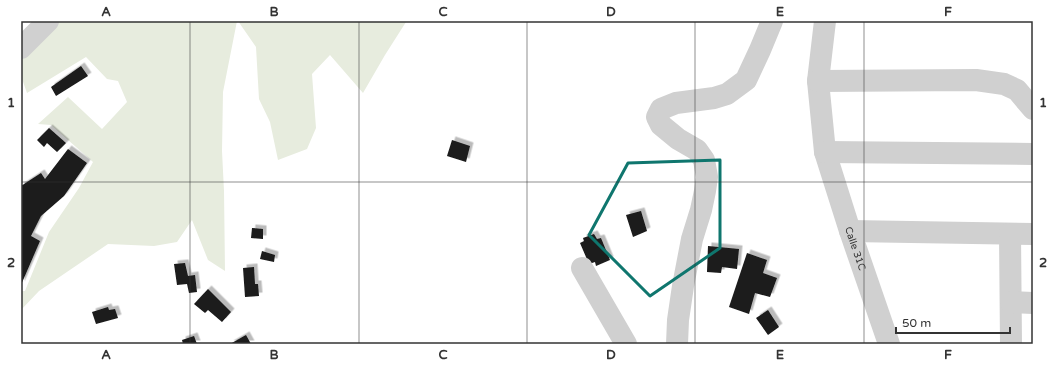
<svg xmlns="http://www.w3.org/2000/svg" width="1054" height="365" viewBox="0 0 1054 365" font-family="'Varela Round',sans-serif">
  <defs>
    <filter id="shadow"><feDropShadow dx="3.5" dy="-3.5" stdDeviation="0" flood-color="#0004"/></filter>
  </defs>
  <rect width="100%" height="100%" fill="#fff"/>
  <path fill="#e7ecde" d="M57,21h180l-14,71 -1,59 2,40 1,80 -17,-11 -16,-40 -15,22 -23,4 -46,-2 -69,47 -18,19v-19h4l24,-59 30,-44 14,-26 -42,-37 -13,-1 30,-27 34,32 25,-27 -9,-21 -11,-2 -21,-22 -59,36 -6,-17v-15z
    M238,21h167l1,1 -21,33 -22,38 -33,-38 -18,19 4,54 -9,21 -29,11 -8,-38 -11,-23 -3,-52z"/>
  <path fill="#1a1a1a" filter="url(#shadow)" d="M81,66l7,10 -32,20 -5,-9z
    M49,128l17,15 -9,9 -10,-9 -3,4 -7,-7z
    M452,140l18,6 -4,16 -19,-6z
    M68,149l19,14 -23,33 -23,20 -10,20 9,5 -19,44v-99l20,-13 4,6z
    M641,211l6,20 -14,6 -7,-22z
    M252,228l11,1v10l-12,-1z
    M594,234l3,5 4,-1 9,22 -14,6 -1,-4 -6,2 -9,-21 4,-2 -1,-3z
    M708,246l31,3 -2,20 -15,-2 -1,6 -14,-1z
    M262,251l13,4 -1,7 -14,-3z
    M747,253l20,7 -4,13 14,5 -7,19 -15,-4 -6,21 -20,-7z
    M185,263l3,13 7,-1 2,17 -8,1 -2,-9 -10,1 -3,-21z
    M254,267l1,17h3l1,12 -14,1 -2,-29z
    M208,289l23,23 -9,10 -14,-12 -3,3 -11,-9z
    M108,307l1,3 6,-1 3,9 -22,6 -4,-12z
    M768,310l11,17 -11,8 -12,-17z
    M246,335l5,9h-21z
    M194,336l3,8h-14l-1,-4z"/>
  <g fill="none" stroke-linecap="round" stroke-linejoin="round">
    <g stroke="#d0d0d0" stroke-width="22">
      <path id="s1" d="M825,21l-7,60 7,71 25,79 39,113"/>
      <path d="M21,48l27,-27"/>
      <path d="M818,81l158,-1 28,4 13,6 16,19"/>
      <path d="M825,152l208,2"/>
      <path d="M850,231l183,3"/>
      <path d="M1010,234l1,110"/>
      <path d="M582,268l44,76"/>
      <path d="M1011,302l22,1"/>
      <path d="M677,344l1,-24 5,-34 9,-47 9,-29 4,-19 2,-14 -3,-17 -7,-10 -19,-11 -17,-14 -4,-8 4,-8 15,-6 38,-5 13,-4 19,-14 14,-30 12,-29"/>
    </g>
  </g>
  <path fill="none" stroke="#0f766e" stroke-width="3" stroke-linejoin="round" d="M720,160v88l-70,48 -61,-61 39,-72z"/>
  <path fill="none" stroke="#333" stroke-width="1" stroke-opacity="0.55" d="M190,21v323M359,21v323M527,21v323M695,21v323M864,21v323M21,182h1012"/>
  <g text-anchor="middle" stroke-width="4" stroke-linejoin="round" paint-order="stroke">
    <g font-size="10" fill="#333" stroke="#fff">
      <text dy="4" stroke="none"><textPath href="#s1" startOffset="233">Calle 31C</textPath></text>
    </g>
  </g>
  <rect width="1054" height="365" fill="none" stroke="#ffffff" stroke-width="44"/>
  <path d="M896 327v6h114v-6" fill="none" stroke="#333333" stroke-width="2"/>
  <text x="902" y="327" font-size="12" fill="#333333" stroke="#ffffff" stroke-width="3" paint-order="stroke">50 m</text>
  <rect x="22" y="22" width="1010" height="321" fill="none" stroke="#333" stroke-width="1.5"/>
  <g font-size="13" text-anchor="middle" font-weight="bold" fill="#333">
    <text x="106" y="16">A</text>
    <text x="274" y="16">B</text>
    <text x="443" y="16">C</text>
    <text x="611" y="16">D</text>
    <text x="780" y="16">E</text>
    <text x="948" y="16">F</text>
    <text x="11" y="107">1</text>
    <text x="1043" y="107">1</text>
    <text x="11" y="267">2</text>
    <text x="1043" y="267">2</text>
    <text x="106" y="359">A</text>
    <text x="274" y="359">B</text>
    <text x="443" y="359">C</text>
    <text x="611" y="359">D</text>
    <text x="780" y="359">E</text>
    <text x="948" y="359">F</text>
  </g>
</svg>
